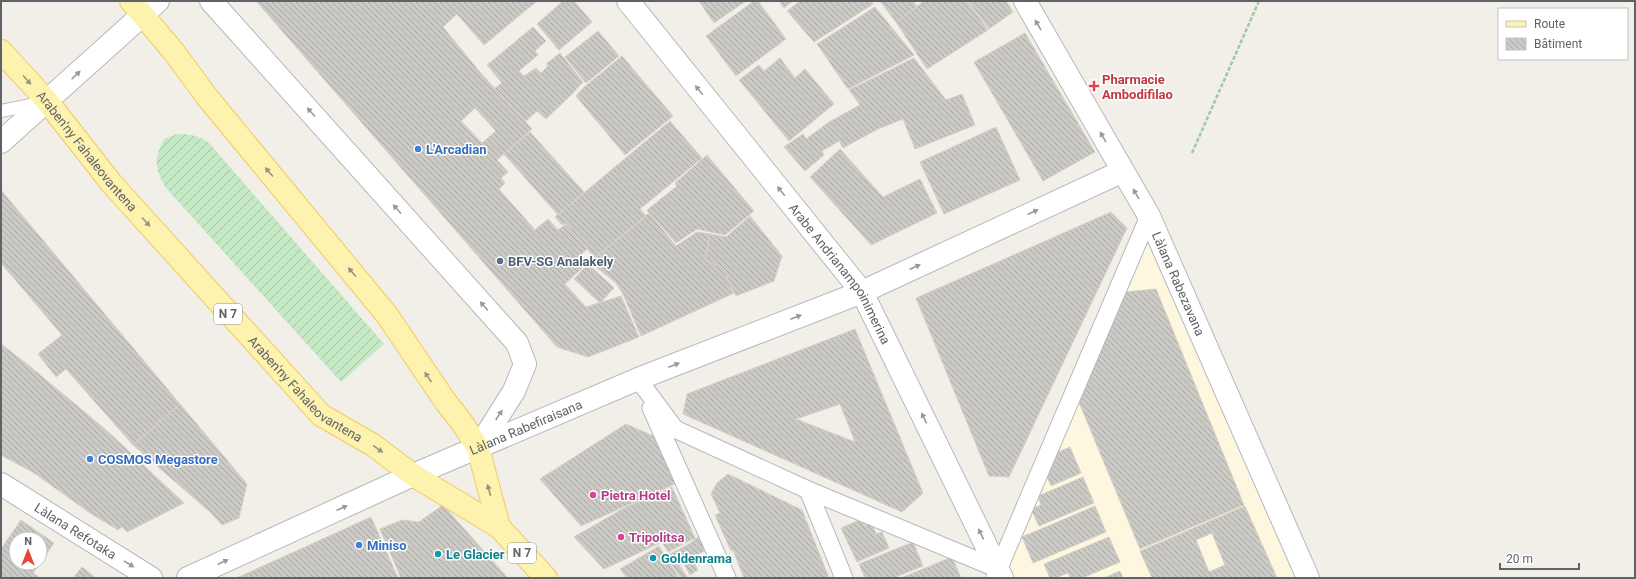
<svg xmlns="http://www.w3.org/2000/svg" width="1636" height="579" viewBox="0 0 1636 579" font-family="Roboto,sans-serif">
  <defs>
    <pattern id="garden-furrows" width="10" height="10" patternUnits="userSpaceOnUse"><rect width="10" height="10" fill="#c5e8c5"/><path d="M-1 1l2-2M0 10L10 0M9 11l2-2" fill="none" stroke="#a3c0a4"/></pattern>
    <pattern id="building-back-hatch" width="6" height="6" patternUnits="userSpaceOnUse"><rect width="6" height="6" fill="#cccac5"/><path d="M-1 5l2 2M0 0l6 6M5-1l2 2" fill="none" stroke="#a9a8a4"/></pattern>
  </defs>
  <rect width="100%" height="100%" fill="#f1efe8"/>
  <path fill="#fef7e0" d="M1149,216l159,362h-306z"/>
  <path fill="url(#garden-furrows)" d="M177,134c13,0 21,1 32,9l175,201 -43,38 -175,-194c-12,-19 -12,-30 -2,-49z"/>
  <path fill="url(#building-back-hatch)" stroke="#d6d1c6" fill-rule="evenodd" d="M256,1h281l-53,44 -27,-31 -14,13 36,44 53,58 -35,31 11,12 -7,6 4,5 -6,6 36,41 13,-11 10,11 8,-6 21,25 -12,11 7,8 -17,16 21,23 35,-11 18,41 -51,20 -31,-10zM475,108l21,23 -14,12 -21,-22z
    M563,1h11l18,21 -33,28 -22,-26z
    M699,1h47l-32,22z
    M754,1h4l28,38 -50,37 -30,-40z
    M779,1h14l-9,7z
    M800,1h71l2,3 -59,38 -27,-31z
    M880,1h33l4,6 -21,15z
    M924,1h43l21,29 -61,39 -31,-47z
    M968,1h38l7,11 -24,17z
    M875,7l39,48 -66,34 -31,-45z
    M533,27l13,14 -11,10 3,4 -19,16 5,5 12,-8 5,5 7,-7 -2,-2 14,-11 23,29 -13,14 -24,23 -9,-8 -12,11 -30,-34 7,-5 -15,-18z
    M598,31l21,25 -33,27 -21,-26z
    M1025,33l70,119 -52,29 -69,-119z
    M622,56l51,60 -48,39 -49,-59 7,-8z
    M780,58l15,20 10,-9 29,35 -45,37 -50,-61 20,-15 5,6z
    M914,58l32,42 16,-6 13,31 -60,24 -12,-30 -25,10 -35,19 -4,-7 -17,10 2,4 -19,16 -21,-24 19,-13 3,5 23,-17 31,-17 -11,-15z
    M670,121l32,37 -62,51 6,7 -51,42 -30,-35 -3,2 -7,-8z
    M996,127l24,53 -76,34 -24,-52z
    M530,132l54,60 -26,23 -54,-61z
    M840,149l43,48 37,-18 17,34 -66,32 -61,-68z
    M707,155l47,56 -29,24 -28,-6 -21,14 -29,-33 30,-24 -2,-3z
    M1,190l179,214 -47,41 -67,-76 -10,8 -18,-23 24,-19 -61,-72z
    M1111,212l16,16 -118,249 -20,-1 -73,-178z
    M649,213l27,33 21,-14 13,2 -5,26 18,8 11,25 -93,43 -18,-42 -7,-11 -26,-21z
    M750,216l32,40 -8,25 -38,15 -13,-28 -18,-8 5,-26 16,3z
    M588,264l26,24 -14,15 -26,-24z
    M1156,289l88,216 -104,44 -62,-149 47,-108z
    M855,329l68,164 -21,19 -219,-98 4,-20zM840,404l15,38 -59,-23z
    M1,344l26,20 78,65 79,74 -57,29 -5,-5 -4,3 -28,-17 -56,-40 -33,-18z
    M180,404l67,80 -8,34 -17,7 -11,-12 -78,-68z
    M626,424l32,14 19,45 -96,43 -41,-47z
    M1070,447l11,26 -30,13 -7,-17 9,-4 -4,-9z
    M728,474l74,36 27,68h-85l-11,-28 -2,1 -16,-36 5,-2 -9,-19 6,-11z
    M1083,477l11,26 -55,23 -8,-17 10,-4 -3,-9z
    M672,487l23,51 -27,14 -6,-10 -58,27 -30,-32 52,-30z
    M443,505l65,73h-107l-21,-49 22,-9 17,2z
    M1095,506l11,26 -73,31 -11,-26z
    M1245,506l32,72h-125l-12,-27zM1212,533l13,32 -16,7 -13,-32z
    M371,517l27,61h-162l5,-2z
    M862,519l3,7 7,-3 4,11 6,-2 7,16 -32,14 -16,-34z
    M21,520l33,23 -14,20v-24h-24v24h24l-7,10 7,5h-39v-29z
    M698,537l8,13 -27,14 8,13 -6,1 -11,-16 1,-1 -3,-6 21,-11z
    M1109,537l11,25 -38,16h-12l-2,-5 -13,5h-5l-6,-14z
    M913,542l10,24 -30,12h-28l-6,-14z
    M659,546l20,32h-52l-7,-9z
    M952,557l9,21h-60z
    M692,559l6,11 -8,5 -6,-11z
    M82,567l14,11h-23z
    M1120,571l3,7h-19z"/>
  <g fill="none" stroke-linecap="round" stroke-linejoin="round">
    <g stroke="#b5b8bc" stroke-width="14">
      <path id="service" d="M1,111l40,-8"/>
    </g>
    <g stroke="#b5b8bc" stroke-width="19">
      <path id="pedestrian" d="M638,379l37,50 133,61 190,79
        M651,408l76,170
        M808,490l36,88
        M995,577l154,-361"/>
    </g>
    <g stroke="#b5b8bc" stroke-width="24">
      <g id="minor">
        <path d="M211,1l306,342 8,21 -11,27 -36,57"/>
        <path id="s1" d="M628,1l234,291 140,286"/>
        <path id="s2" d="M1025,1l124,215 159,362"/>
        <path d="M1,142l157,-141"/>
        <path id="s3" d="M1,484l150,94"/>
        <path id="s4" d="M188,578l225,-103 225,-96 224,-87 261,-121"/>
      </g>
    </g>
    <g stroke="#f1ca61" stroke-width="24">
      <g id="primary">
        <path d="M131,1l43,51 33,45 180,218 58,86 18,23 15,24 21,79"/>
        <path id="s5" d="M1,51l46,50 65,83 209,231 52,30 40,30 86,52 47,51"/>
      </g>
    </g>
    <path stroke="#9ec8aa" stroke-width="2.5" stroke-dasharray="4 2" stroke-linecap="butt" d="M1192,153l67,-152"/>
    <use href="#service" stroke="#fff" stroke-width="12"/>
    <use href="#pedestrian" stroke="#fff" stroke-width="17"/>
    <use href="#minor" stroke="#fff" stroke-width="22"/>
    <use href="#primary" stroke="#fef2af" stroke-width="22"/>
  </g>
  <defs><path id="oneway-solid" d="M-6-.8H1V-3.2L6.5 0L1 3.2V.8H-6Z"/></defs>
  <g fill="#979a9d">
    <use href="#oneway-solid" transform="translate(1038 25) rotate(-120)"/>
    <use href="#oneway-solid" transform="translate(76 75) rotate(-43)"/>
    <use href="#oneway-solid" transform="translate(699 90) rotate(-129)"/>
    <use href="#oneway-solid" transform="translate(311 112) rotate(-132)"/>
    <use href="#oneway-solid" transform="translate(1103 137) rotate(-120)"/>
    <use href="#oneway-solid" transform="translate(781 191) rotate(-129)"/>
    <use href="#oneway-solid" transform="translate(1136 194) rotate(-120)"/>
    <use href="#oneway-solid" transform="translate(397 209) rotate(-132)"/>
    <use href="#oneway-solid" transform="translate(1033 212) rotate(-25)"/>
    <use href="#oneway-solid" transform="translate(915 267) rotate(-25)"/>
    <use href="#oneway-solid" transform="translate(484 306) rotate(-132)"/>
    <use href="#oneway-solid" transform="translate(796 317) rotate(-21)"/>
    <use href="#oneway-solid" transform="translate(674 365) rotate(-21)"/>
    <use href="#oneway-solid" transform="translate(499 415) rotate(-57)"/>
    <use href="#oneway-solid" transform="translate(924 418) rotate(-116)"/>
    <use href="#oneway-solid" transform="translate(342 508) rotate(-25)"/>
    <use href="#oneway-solid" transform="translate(981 534) rotate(-116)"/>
    <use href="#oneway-solid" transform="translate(223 562) rotate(-25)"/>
    <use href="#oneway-solid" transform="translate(129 564) rotate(32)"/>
  </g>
  <g fill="#979581">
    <use href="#oneway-solid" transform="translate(27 80) rotate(48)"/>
    <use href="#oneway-solid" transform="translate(269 172) rotate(-130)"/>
    <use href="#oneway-solid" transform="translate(146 222) rotate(48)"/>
    <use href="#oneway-solid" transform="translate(352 272) rotate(-130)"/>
    <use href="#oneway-solid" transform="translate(428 377) rotate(-124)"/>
    <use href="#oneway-solid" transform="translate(378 449) rotate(36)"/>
    <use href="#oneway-solid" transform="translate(489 490) rotate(-105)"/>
  </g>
  <path fill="#e0444e" stroke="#fff" stroke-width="1.5" d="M1092 80h4v4h4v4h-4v4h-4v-4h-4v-4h4z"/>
  <g fill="#3f7fe0" stroke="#fff" stroke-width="1.5">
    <circle cx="418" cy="149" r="4"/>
    <circle cx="90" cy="459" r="4"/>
    <circle cx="359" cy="545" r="4"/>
  </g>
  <circle fill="#5c6f8a" stroke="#fff" stroke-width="1.5" cx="500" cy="261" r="4"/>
  <g fill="#d1479c" stroke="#fff" stroke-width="1.5">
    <circle cx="593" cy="495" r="4"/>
    <circle cx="621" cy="537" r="4"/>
  </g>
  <g fill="#0f9aa8" stroke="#fff" stroke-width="1.5">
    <circle cx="438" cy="554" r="4"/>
    <circle cx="653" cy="558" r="4"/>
  </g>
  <g text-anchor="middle" stroke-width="3" stroke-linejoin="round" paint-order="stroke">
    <g fill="#fff" stroke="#8f9295" stroke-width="1">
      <rect x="214" y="304" width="28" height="20" rx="3"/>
      <rect x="508" y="543" width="28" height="20" rx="3"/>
    </g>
    <g font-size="12" font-weight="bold" fill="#5f6368">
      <text x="228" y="318">N 7</text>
      <text x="522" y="557">N 7</text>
    </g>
    <g font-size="13" font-weight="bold" fill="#be3a42" stroke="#fff" text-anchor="start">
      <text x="1102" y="84">Pharmacie<tspan x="1102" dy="15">Ambodifilao</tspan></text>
    </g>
    <g font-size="13" font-weight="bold" fill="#366cbe" stroke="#fff" text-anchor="start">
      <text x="426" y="154">L'Arcadian</text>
      <text x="98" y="464">COSMOS Megastore</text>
      <text x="367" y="550">Miniso</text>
    </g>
    <g font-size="13" fill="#5f6368" stroke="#fff">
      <text dy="5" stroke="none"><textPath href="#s5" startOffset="132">Araben'ny Fahaleovantena</textPath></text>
      <text dy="5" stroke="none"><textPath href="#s1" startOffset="346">Arabe Andrianampoinimerina</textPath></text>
      <text dy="5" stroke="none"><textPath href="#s2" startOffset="322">Làlana Rabezavana</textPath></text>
      <text dy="5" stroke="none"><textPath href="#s5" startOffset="456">Araben'ny Fahaleovantena</textPath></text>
      <text dy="5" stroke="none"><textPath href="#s4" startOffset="370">Làlana Rabefiraisana</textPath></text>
      <text dy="5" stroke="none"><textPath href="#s3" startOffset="88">Làlana Refotaka</textPath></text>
    </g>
    <g font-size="13" font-weight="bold" fill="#4e5e75" stroke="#fff" text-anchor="start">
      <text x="508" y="266">BFV-SG Analakely</text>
    </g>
    <g font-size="13" font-weight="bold" fill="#b23c85" stroke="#fff" text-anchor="start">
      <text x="601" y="500">Pietra Hotel</text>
      <text x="629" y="542">Tripolitsa</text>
    </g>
    <g font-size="13" font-weight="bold" fill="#0d838f" stroke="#fff" text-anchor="start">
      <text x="446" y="559">Le Glacier</text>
      <text x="661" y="563">Goldenrama</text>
    </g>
  </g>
  <rect width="1636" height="579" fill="none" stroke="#5f6368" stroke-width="4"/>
  <rect x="1498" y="8" width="130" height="52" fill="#ffffff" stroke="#bfc1c3"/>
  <rect x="1506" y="21" width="20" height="6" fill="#fef2af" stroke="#bfc1c3"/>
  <text x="1534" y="28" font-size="12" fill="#5f6368">Route</text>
  <rect x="1506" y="38" width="20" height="12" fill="url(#building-back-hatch)" stroke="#bfc1c3"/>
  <text x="1534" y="48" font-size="12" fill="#5f6368">Bâtiment</text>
  <g transform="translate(28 551)"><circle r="19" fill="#ffffff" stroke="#bfc1c3"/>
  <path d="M0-3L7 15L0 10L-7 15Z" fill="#e94536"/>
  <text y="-6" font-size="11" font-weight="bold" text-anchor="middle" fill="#5f6368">N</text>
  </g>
  <path d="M1500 563v6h79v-6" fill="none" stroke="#5f6368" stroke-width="2"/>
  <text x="1506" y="563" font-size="12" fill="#5f6368" stroke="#ffffff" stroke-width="3" paint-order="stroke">20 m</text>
</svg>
